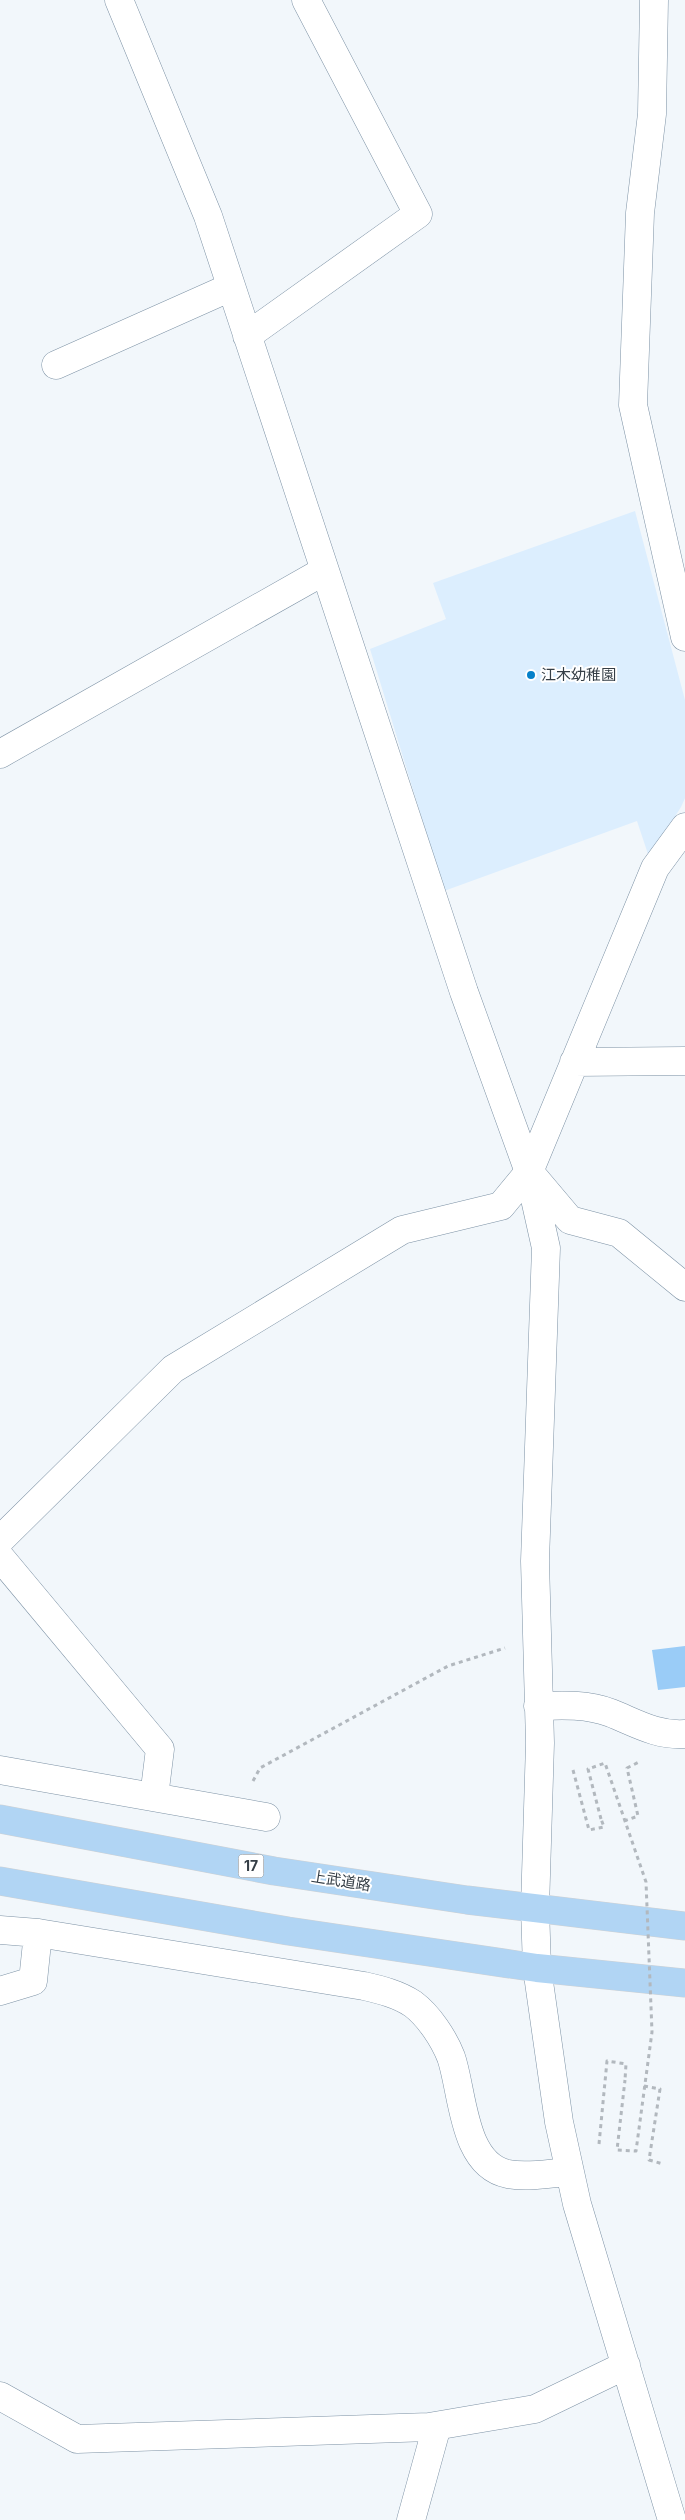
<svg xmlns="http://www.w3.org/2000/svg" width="685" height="2520" viewBox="0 0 685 2520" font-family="Inter,'Noto Sans JP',sans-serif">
  <rect width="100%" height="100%" fill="#f2f7fb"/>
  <path fill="#dceefe" d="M635,511l50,189v98l-4,9 -32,50 -12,-36 -193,70 -74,-242 76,-30 -13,-36z"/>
  <path fill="#9accf7" d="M685,1646v41l-27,3 -6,-40z"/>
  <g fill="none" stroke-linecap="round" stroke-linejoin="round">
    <g stroke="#7d92a5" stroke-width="29">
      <path id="minor" d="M119,0l89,216 256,776 65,180 17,76 -11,313 5,182 -5,165 2,60 22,154 18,82 95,316
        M654,0l-2,114 -12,99 -7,192 52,232
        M247,336l171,-122 -112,-214
        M56,365l175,-78
        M0,754l324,-183
        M574,1062l111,-1
        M532,1175l38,45 49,13 66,54
        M0,1540l173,-171 229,-139 99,-24 28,-34 126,-304 30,-41
        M0,1557l160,192 -6,48
        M538,1706c24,-1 50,-2 73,7 25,10 46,23 74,21
        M0,1770l266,47
        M0,1930l38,3 326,53c17,4 34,8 49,18 16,12 31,35 38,53 12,34 11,108 57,117 20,4 42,-1 61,-2
        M0,1991l33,-10 5,-48
        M0,2396l77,43 352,-12 106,-18 91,-44
        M411,2520l26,-94"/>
    </g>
    <g stroke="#cfd1d3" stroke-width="29">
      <path id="highway" d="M0,1819l274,52 193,29 218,26
        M0,1881l288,50 249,37 148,15"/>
    </g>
    <path stroke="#b2b8be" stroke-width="3" stroke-dasharray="4 4" stroke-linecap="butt" d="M573,1770l16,60 15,-3 -3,-8
      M253,1781l7,-13 188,-102 57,-18
      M624,1821l14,-5 -11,-48 12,-6
      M644,2086l16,3 -11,71 14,4
      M599,2144l8,-83 19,3 -1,16"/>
    <use href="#minor" stroke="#fff" stroke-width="28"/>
    <use href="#highway" stroke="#b1d5f4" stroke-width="28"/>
    <path stroke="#b2b8be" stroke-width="3" stroke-dasharray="4 4" stroke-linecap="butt" d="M601,1819l-13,-50 17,-6 41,119 6,150 -16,119 -19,-1 8,-70"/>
  </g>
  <circle fill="#0580c9" stroke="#fff" stroke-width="2" cx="531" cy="675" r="5"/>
  <g text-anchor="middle" stroke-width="4" stroke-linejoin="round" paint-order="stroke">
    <rect fill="#fff" stroke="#72787e" stroke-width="1" x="238.5" y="1854.5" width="25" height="23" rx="4"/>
    <g font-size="14" font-weight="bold" fill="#353e46">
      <text x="251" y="1871">17</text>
    </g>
    <g font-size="15" fill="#353e46" stroke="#fff" text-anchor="start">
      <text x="541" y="680">江木幼稚園</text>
    </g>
    <g font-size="15" fill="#353e46" stroke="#fff">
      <text transform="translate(341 1881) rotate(9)" y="5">上武道路</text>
    </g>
  </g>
</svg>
